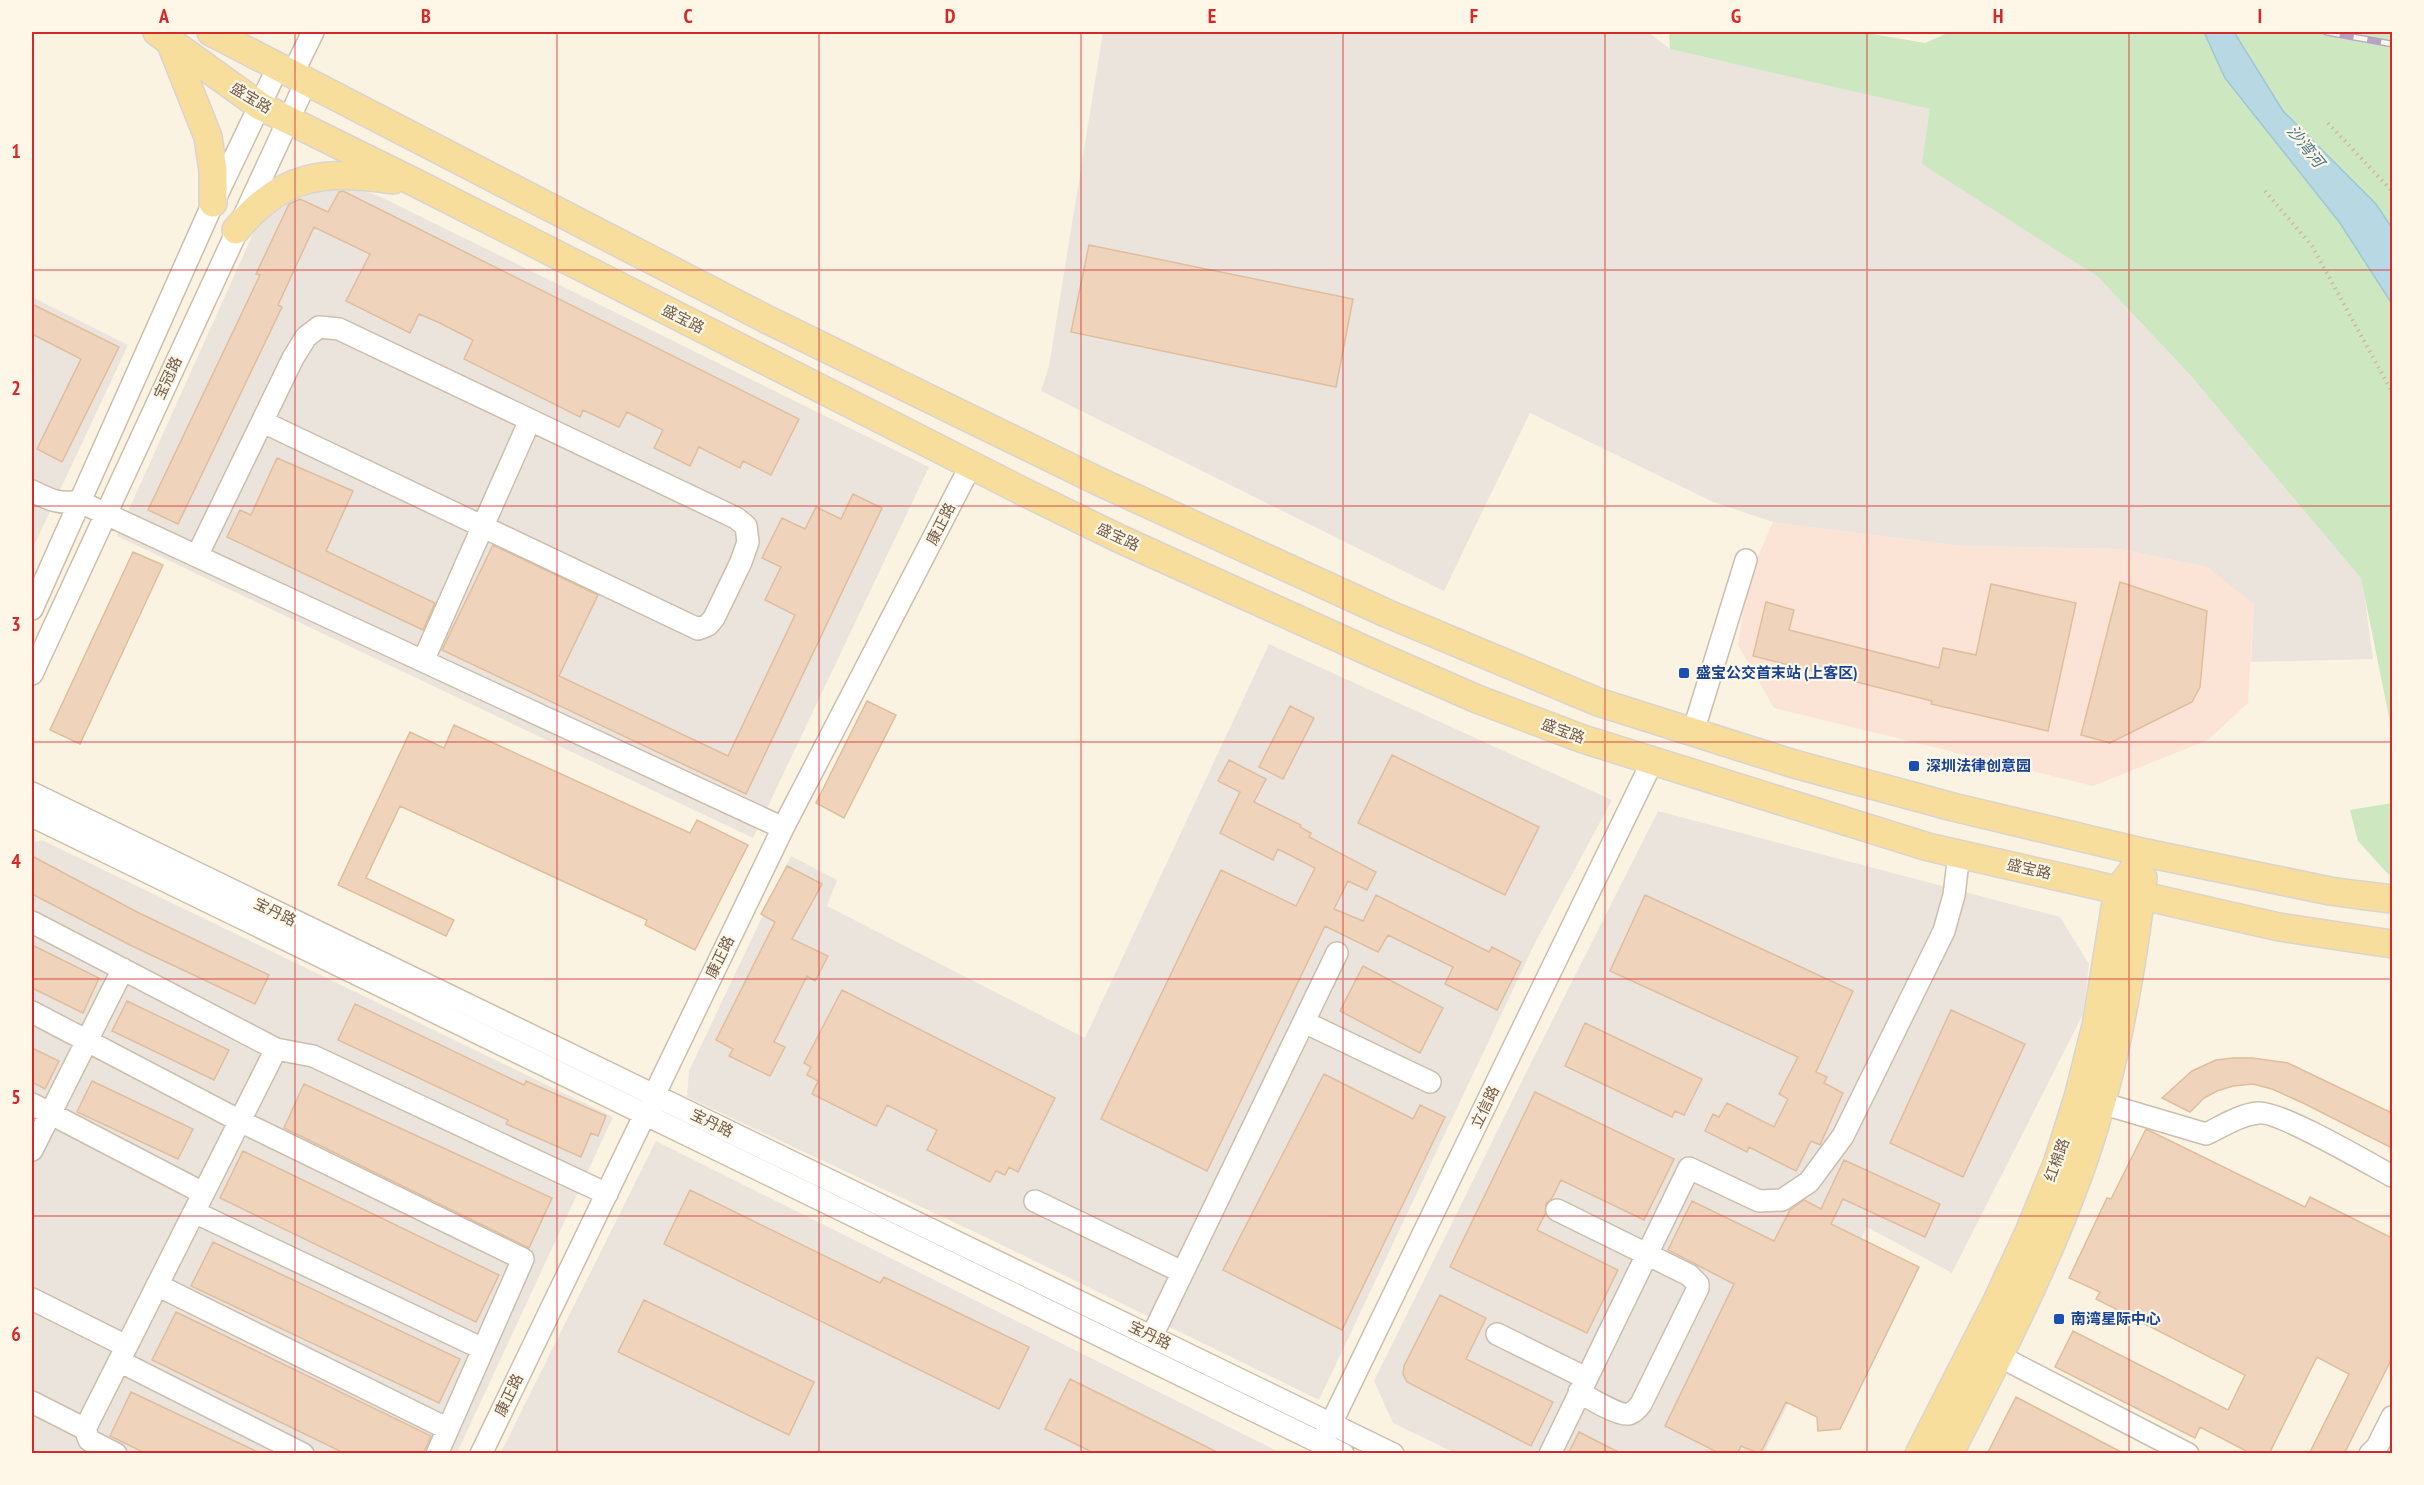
<svg xmlns="http://www.w3.org/2000/svg" width="2424" height="1485" viewBox="0 0 2424 1485" font-family="'PT Sans Narrow','Noto Sans SC',sans-serif">
  <rect width="100%" height="100%" fill="#fbf3e2"/>
  <path fill="#fbe4d6" d="M1773,522l191,24 155,3 88,18 47,36 -6,100 -40,37 -115,46 -319,-78 -36,-63 10,-66z"/>
  <path fill="#eae4dd" d="M1103,32h545l22,17 261,60 19,57 147,110 94,100 171,202 11,81 -122,3 3,-58 -47,-37 -88,-18 -155,-3 -191,-24 -60,-20 -183,-89 -86,178 -403,-200 8,-25z
    M351,186l30,11 548,270 -176,371 -636,-302 140,-311 27,-27 34,-10z
    M32,297l96,48 -96,205z
    M1269,644l343,156 -77,143 -216,457 -321,-157 -311,-146 2,-26 102,-215 46,24 -10,26 258,132z
    M1658,811l402,106 29,47 -6,50 -131,259 -85,-46 -72,141 -1,24 -30,61h-309l-62,-30 -19,-42 151,-306z
    M42,840l571,277 -156,336h-425v-610z
    M656,1141l623,311 -1,2h-778z"/>
  <path fill="#cde7c1" d="M1669,32h192l64,11 25,-11h442v700l-31,-154 -170,-202 -94,-100 -175,-112 8,-55 -260,-60z
    M2392,803v72l-4,-1 -30,-33 -8,-31z"/>
  <path fill="#b8d8e3" stroke="#9ec7d4" stroke-width="1.5" d="M2204,32h30l49,79 93,93 16,24v76l-52,-81 -115,-145z"/>
  <path fill="#efd4bb" stroke="#e0bd9c" stroke-width="1.5" d="M343,191l456,228 -28,56 -28,-14 -3,7 -41,-21 -9,19 -36,-18 9,-18 -36,-18 -8,15 -36,-17 -3,7 -116,-58 9,-19 -33,-17 -21,-9 -9,19 -64,-32 24,-47 -56,-27 -36,78 4,2 -104,217 -30,-14 112,-235 -4,-1 33,-70 11,-5 28,13 11,-20z
    M1089,245l264,54 -17,88 -265,-55z
    M32,304l87,43 -57,115 -25,-13 44,-90 -49,-25z
    M277,458l76,33 -27,60 109,52 -12,27 -196,-93 13,-27 11,5z
    M853,494l29,14 -136,286 -304,-144 51,-105 105,50 -39,81 169,80 67,-141 -30,-15 16,-33 -19,-9 20,-40 23,11 11,-22 25,12z
    M133,552l30,13 -83,179 -30,-14z
    M2120,582l87,29 -7,76 -8,15 -82,41 -29,-8z
    M1991,584l85,19 -28,128 -117,-27 1,-3 -179,-45 13,-54 28,8 -5,20 150,38 4,-20 33,7z
    M867,701l29,14 -52,103 -28,-15z
    M1290,706l24,12 -31,61 -24,-12z
    M454,725l236,108 7,-13 51,25 -53,105 -50,-25 2,-5 -247,-114 -34,72 88,42 -8,16 -108,-51 72,-153 34,16z
    M1392,755l147,72 -34,68 -147,-72z
    M1229,760l37,19 -12,23 47,23 -1,2 11,6 -2,4 67,35 -9,18 -19,-9 -14,28 29,12 13,-26 113,57 3,-5 29,15 -24,48 -52,-26 8,-17 -65,-32 -10,17 -53,-26 -118,245 -106,-52 120,-249 75,36 19,-38 -37,-19 -5,11 -53,-27 20,-41 -22,-11z
    M32,856l105,56 132,63 -14,29 -125,-59 -98,-51z
    M787,866l35,18 -30,55 36,17 -13,25 -8,-5 -33,66 11,5 -15,29 -41,-20 4,-7 -17,-9 59,-118 -14,-8z
    M1645,895l208,96 -37,81 11,5 -3,6 19,10 -23,52 -9,-4 -15,30 -47,-24 -2,5 -42,-21 8,-17 6,3 8,-14 47,24 14,-28 -9,-5 19,-37 -188,-86z
    M32,945l67,33 -16,35 -51,-25z
    M1363,966l80,42 -23,45 -80,-42z
    M842,990l213,108 -37,74 -9,-5 -4,8 -9,-4 -6,11 -63,-32 10,-20 -50,-25 -11,21 -64,-32 6,-13 -11,-6 4,-8 -7,-4z
    M127,1001l102,49 -15,30 -102,-49z
    M355,1004l169,81 2,-4 80,35 -8,20 -7,-3 -10,24 -75,-33 2,-4 -170,-80z
    M1951,1010l74,34 -62,133 -73,-34z
    M1585,1023l117,56 -18,36 -9,-4 -3,6 -107,-51z
    M32,1048l27,13 -14,28 -13,-7z
    M2233,1058h20l35,5 104,50v35l-89,-45 -31,-14 -19,-5 -20,2 -16,5 -13,7 -14,14 -28,-14 30,-27 24,-11z
    M1324,1074l89,45 7,-14 25,12 -103,213 -119,-60z
    M92,1081l101,48 -15,30 -101,-47z
    M304,1084l248,114 -23,50 -245,-120z
    M1535,1092l139,67 -30,61 -83,-40 -9,18 -6,6 -1,10 -8,16 81,40 -31,63 -137,-66z
    M2146,1129l159,78 5,-10 82,41v120l-48,96h-35l40,-80 -32,-17 -48,97h-17l-52,-27 -5,11 -140,-71 18,-36 155,79 17,-35 -149,-76 4,-7 -31,-14 38,-80 4,1z
    M243,1151l256,124 -23,47 -256,-124z
    M1844,1160l96,44 -15,33 -82,-38 -12,25 88,43 -79,162 -22,2 -1,-14 -31,-15 -26,52 -19,-8 -4,8h-16l-56,-28 69,-142 -66,-34 24,-49 82,40 16,-31 14,-10 17,9z
    M690,1190l190,93 4,-6 145,70 -30,62 -335,-165z
    M213,1242l247,117 -21,44 -248,-117z
    M1440,1295l46,23 -20,41 87,43 -22,44 -124,-64 -4,-8 1,-8z
    M644,1300l170,82 -25,53 -171,-83z
    M176,1312l255,124 -8,18h-77l-194,-94z
    M1070,1379l151,75h-125l-51,-25z
    M131,1392l131,62h-115l-37,-18z
    M2016,1397l109,57h-138z
    M1579,1432l43,22h-54z"/>
  <g fill="none" stroke-linecap="round" stroke-linejoin="round">
    <g stroke="#cdbeac" stroke-width="24">
      <path id="minor" d="M292,75l21,-43
        M32,491c16,8 28,14 46,10l705,327
        M197,556l96,-198 13,-21 13,-10 20,2 397,189 10,8 2,16 -7,20 -27,56 -6,7 -10,4 -435,-207
        M32,609l181,-406 65,-136
        M423,661l107,-241
        M32,674l274,-592
        M1693,732l53,-172
        M32,793l1361,661
        M32,816l1311,638
        M32,922l244,127 -191,380 -53,-27
        M32,1012l208,109 283,138 -86,195
        M1304,1022l126,60
        M276,1049l37,7 294,138
        M2101,1103l105,31c17,-8 33,-19 52,-21 20,-3 112,51 134,63
        M32,1104l171,89
        M32,1150l91,-181
        M1035,1201l147,71
        M1557,1210l132,65 9,9v4l-57,116c-3,4 -7,8 -12,10 -10,2 -40,-16 -50,-22
        M194,1212l289,137
        M157,1285l291,144
        M32,1299l94,47
        M1497,1334l89,44
        M1152,1336l185,-383
        M1999,1356l189,98
        M119,1361l184,93
        M85,1429l4,11 27,14
        M1326,1434l327,-674
        M481,1454l302,-626 188,-363
        M1550,1454l139,-286 70,33 23,-1 27,-18 34,-46 101,-205 10,-36 5,-41
        M2370,1454l7,-7 15,-30"/>
    </g>
    <g stroke="#dad4d0" stroke-width="30">
      <path id="major" d="M157,32l103,74 156,77 604,307 98,48 254,115 105,46 106,40 345,108 351,80 113,17
        M211,32l555,287 334,163 286,131 212,89 196,62 159,43 193,46 184,38 29,4
        M169,39l39,98 5,33v33
        M236,230c47,-57 88,-60 157,-50
        M1919,1454l78,-153 32,-69 28,-68 22,-70 17,-68 22,-136 28,-37
        M1949,1454c47,-91 94,-182 129,-278 35,-95 53,-198 65,-298"/>
    </g>
    <path stroke="#d3b89e" stroke-width="4" stroke-dasharray="1.5 4.5" stroke-linecap="butt" d="M2328,123l64,68
      M2265,191l47,55 80,146"/>
    <use href="#minor" stroke="#fff" stroke-width="21"/>
    <use href="#major" stroke="#f7de9d" stroke-width="27"/>
    <g stroke="#b7a2c3" stroke-width="7">
      <path id="rail" d="M2326,32l66,12"/>
    </g>
    <use href="#rail" stroke="#fef7e7" stroke-width="4.5" stroke-dasharray="14" stroke-linecap="butt"/>
    <g stroke="#dad4d0" stroke-width="30" stroke-linecap="butt">
      <path id="major-bridge" d="M2359,895l33,4"/>
    </g>
    <use href="#major-bridge" stroke="#f7de9d" stroke-width="27"/>
  </g>
  <path fill="none" stroke="#d62828" stroke-width="1.5" stroke-opacity="0.55" d="M295,32v1422M557,32v1422M819,32v1422M1081,32v1422M1343,32v1422M1605,32v1422M1867,32v1422M2129,32v1422M32,270h2360M32,506h2360M32,742h2360M32,979h2360M32,1216h2360"/>
  <g fill="#1a4fb4" stroke="#fef7e7" stroke-width="2">
    <rect x="1678" y="667" width="12" height="12" rx="3"/>
    <rect x="1908" y="760" width="12" height="12" rx="3"/>
    <rect x="2053" y="1313" width="12" height="12" rx="3"/>
  </g>
  <g text-anchor="middle" stroke-width="4.5" stroke-linejoin="round" paint-order="stroke">
    <g font-size="15" fill="#715b4a" stroke="#fef7e7">
      <text transform="translate(251 98) rotate(31)" y="5">盛宝路</text>
      <text transform="translate(683 319) rotate(27)" y="5">盛宝路</text>
      <text transform="translate(168 378) rotate(-65)" y="5">宝冠路</text>
      <text transform="translate(941 524) rotate(-63)" y="5">康正路</text>
      <text transform="translate(1118 537) rotate(25)" y="5">盛宝路</text>
      <text transform="translate(1563 731) rotate(20)" y="5">盛宝路</text>
      <text transform="translate(2029 869) rotate(13)" y="5">盛宝路</text>
      <text transform="translate(275 912) rotate(26)" y="5">宝丹路</text>
      <text transform="translate(720 957) rotate(-64)" y="5">康正路</text>
      <text transform="translate(1485 1107) rotate(-64)" y="5">立信路</text>
      <text transform="translate(712 1123) rotate(26)" y="5">宝丹路</text>
      <text transform="translate(2057 1160) rotate(-70)" y="5">红棉路</text>
      <text transform="translate(1150 1335) rotate(26)" y="5">宝丹路</text>
      <text transform="translate(509 1395) rotate(-64)" y="5">康正路</text>
    </g>
    <g font-size="15" font-weight="bold" fill="#164399" stroke="#fef7e7" text-anchor="start">
      <text x="1696" y="678">盛宝公交首末站 (上客区)</text>
      <text x="1926" y="771">深圳法律创意园</text>
      <text x="2071" y="1324">南湾星际中心</text>
    </g>
    <g font-size="16" font-style="italic" fill="#48788a" stroke="#fef7e7">
      <text transform="translate(2306 146) rotate(51)" y="6">沙湾河</text>
    </g>
  </g>
  <rect width="2424" height="1485" fill="none" stroke="#fef7e7" stroke-width="66"/>
  <rect x="33" y="33" width="2358" height="1419" fill="none" stroke="#d62828" stroke-width="2"/>
  <g font-size="20" text-anchor="middle" font-weight="bold" fill="#d62828">
    <text x="164" y="23">A</text>
    <text x="426" y="23">B</text>
    <text x="688" y="23">C</text>
    <text x="950" y="23">D</text>
    <text x="1212" y="23">E</text>
    <text x="1474" y="23">F</text>
    <text x="1736" y="23">G</text>
    <text x="1998" y="23">H</text>
    <text x="2260" y="23">I</text>
    <text x="16" y="158">1</text>
    <text x="16" y="395">2</text>
    <text x="16" y="631">3</text>
    <text x="16" y="868">4</text>
    <text x="16" y="1104">5</text>
    <text x="16" y="1341">6</text>
  </g>
</svg>
